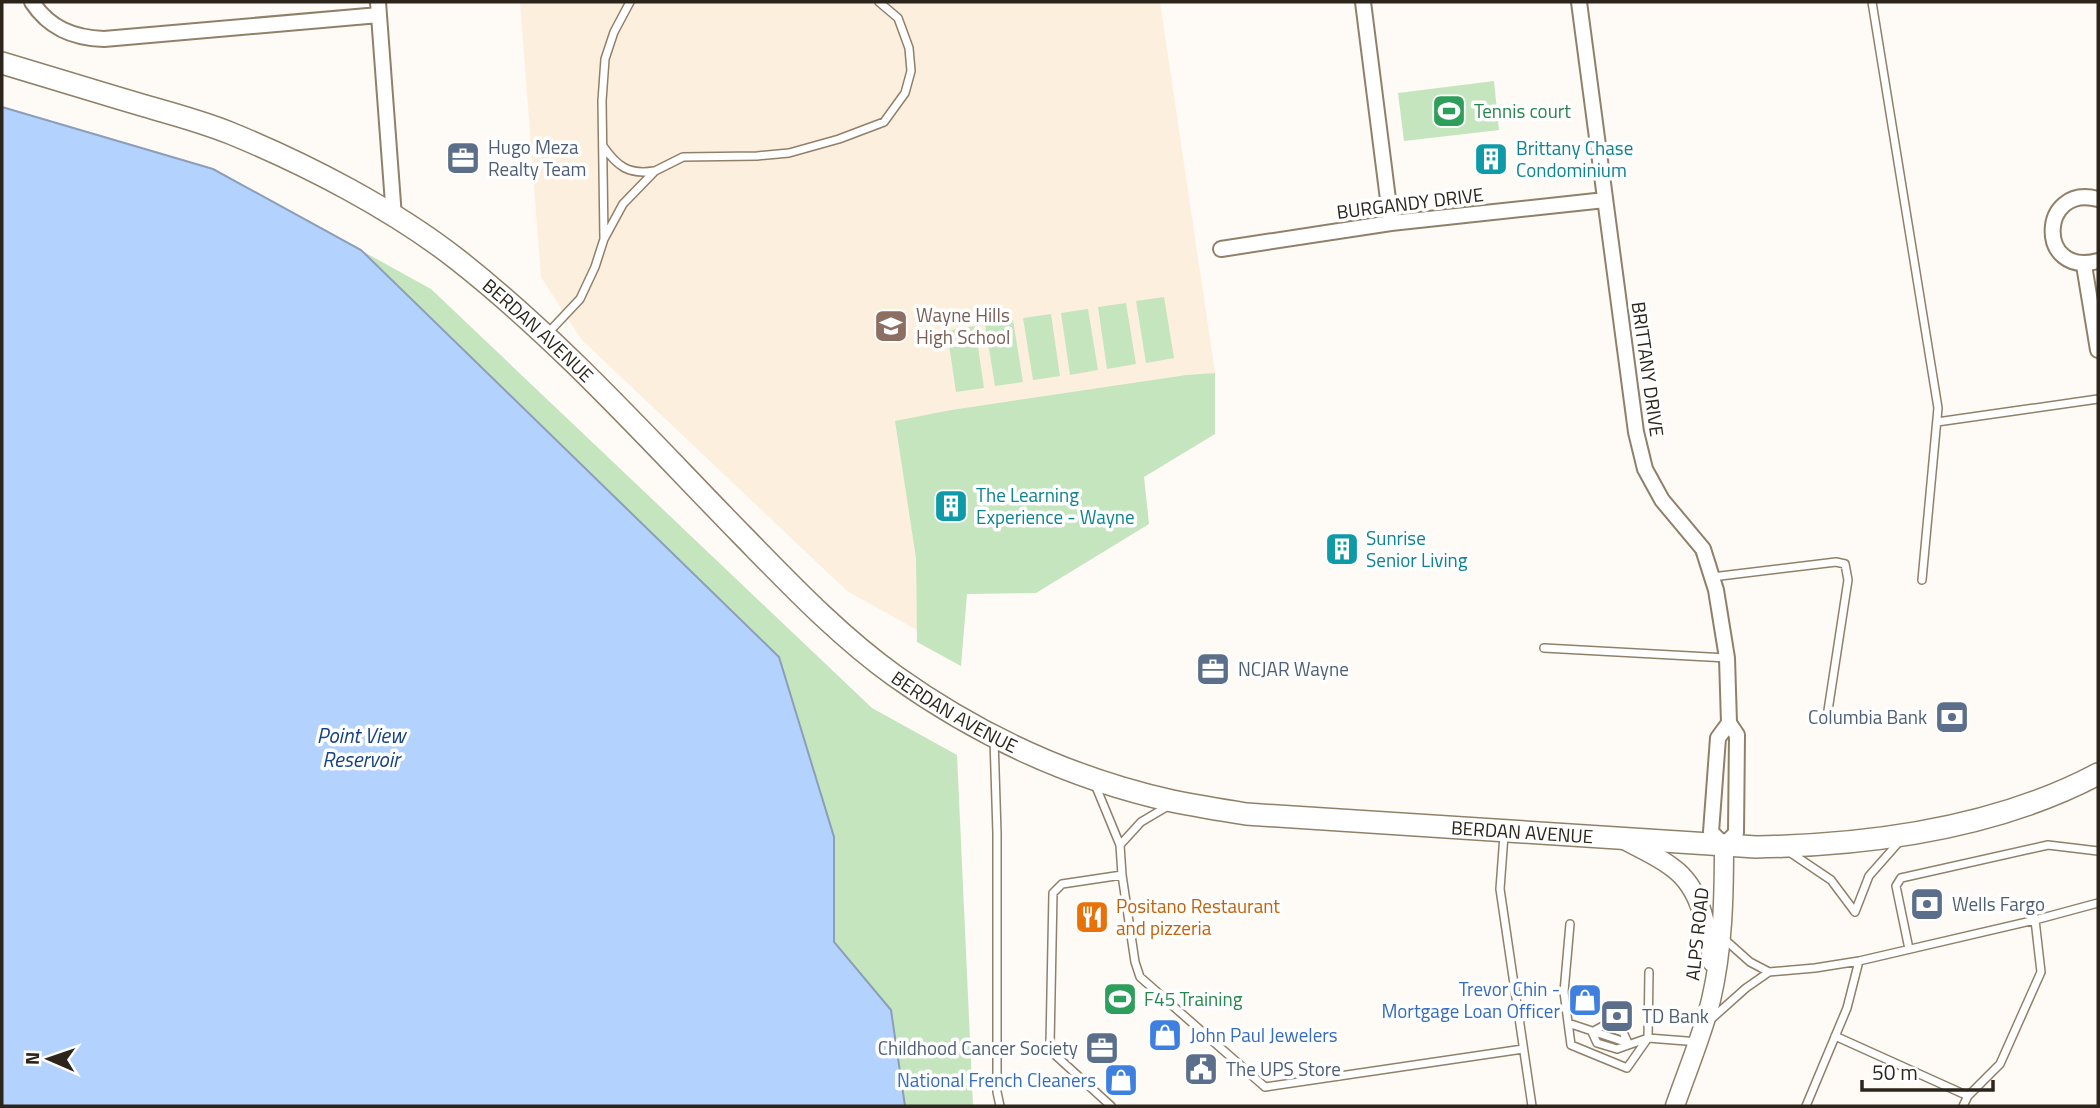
<svg xmlns="http://www.w3.org/2000/svg" width="2100" height="1108" viewBox="0 0 2100 1108" font-family="'Titillium Web',sans-serif">
  <rect width="100%" height="100%" fill="#fefaf5"/>
  <path fill="#fdefdd" d="M520,2h640l55,371 -29,2 -235,35 -35,148 1,72 -70,-39 -266,-252 -40,-62z"/>
  <path fill="#c4e5bd" d="M1494,81l5,49 -95,11 -6,-48z
    M364,252l67,37 441,419 85,47 16,351h-68l-14,-96 -57,-68v-105l-55,-180z
    M1164,297l10,61 -28,5 -10,-62z
    M1126,303l10,61 -29,5 -9,-62z
    M1088,309l10,61 -28,5 -9,-62z
    M1051,314l9,62 -27,4 -10,-62z
    M1013,320l10,62 -28,4 -10,-62z
    M975,326l9,62 -28,4 -9,-61z
    M1215,373v61l-71,43 5,47 -113,69 -69,1 -6,72 -44,-24 -1,-84 -21,-137 56,-11 235,-35z"/>
  <path fill="#b4d2fe" stroke="#8b9eba" stroke-width="2" d="M2,107l211,62 148,81 418,407 55,180v105l57,68 14,96h-903z"/>
  <g fill="none" stroke-linecap="round" stroke-linejoin="round">
    <g stroke="#90806a" stroke-width="10">
      <path id="service" d="M1872,2l66,406 -16,172
        M603,146c14,20 25,29 51,25
        M604,239l-2,-138 3,-42 9,-27 16,-30
        M547,334l33,-35 15,-32 9,-28 19,-35 32,-33 28,-14 74,-1 32,-3 50,-14 45,-17 21,-29 6,-22 -2,-23 -11,-30 -19,-16
        M1937,422l161,-23
        M1712,577l124,-15 9,2 3,16 -21,137
        M1544,648l183,10
        M994,739l3,94v259l3,14
        M1094,782l26,63 2,30 13,87 5,15 125,110 258,-38
        M1504,835l-4,54 32,217
        M1120,845l21,-23 27,-16
        M1788,851l43,29 24,32
        M1855,912l14,-36 30,-34
        M1570,924l-6,68 7,53 56,23 21,-30
        M1722,937l28,25 19,10
        M1909,949l-13,-63 5,-8 147,-33 50,6
        M1649,972l-1,66 51,4
        M1709,1021l37,-33 23,-16 46,-4 44,-7 176,-41
        M1568,1023l60,20
        M1592,1032l5,11 20,6 31,-11
        M1592,1032l11,-6 20,6 5,11
        M1835,1036l133,60
        M1111,1106l-58,-53 -3,-9 3,-151 9,-9 60,-9
        M1806,1106l41,-98 12,-47
        M1963,1106l5,-10 32,-32 41,-92 -6,-52 63,-17"/>
    </g>
    <g stroke="#90806a" stroke-width="18">
      <path id="minor" d="M32,2c17,26 41,36 72,37l275,-24
        M378,2l16,215
        M1363,2l28,221
        M1579,2l57,430 9,37 17,31 41,49 13,41 11,68 2,65
        M2098,199c-59,-16 -62,79 0,62
        M1221,249l170,-26 214,-23
        M2084,265l14,85
        M1729,723l8,12 -1,98 -12,12 -13,-13 7,-94z"/>
    </g>
    <g stroke="#90806a" stroke-width="21">
      <path id="tertiary" d="M1621,838c17,10 37,18 52,30 29,21 34,61 39,94
        M1675,1106c12,-35 27,-70 36,-106 12,-51 13,-103 13,-155"/>
    </g>
    <g stroke="#90806a" stroke-width="24">
      <g id="secondary">
        <path id="s1" d="M2,63c47,14 95,29 143,43 28,8 58,16 85,27 76,31 163,76 228,127 103,81 192,181 284,275 48,49 97,101 153,141 83,59 178,103 277,125 25,5 49,9 74,13l510,33c114,-2 240,-19 342,-73"/>
      </g>
    </g>
    <use href="#service" stroke="#fff" stroke-width="7"/>
    <use href="#minor" stroke="#fff" stroke-width="14"/>
    <use href="#tertiary" stroke="#fff" stroke-width="18"/>
    <use href="#secondary" stroke="#fff" stroke-width="21"/>
  </g>
  <defs>
    <g id="stadium-square" transform="scale(1.75)"><rect x="-9" y="-9" width="18" height="18" rx="4" fill="#2e9e5b" stroke="#fff"/><path d="M0-5a6.5 5 0 1 0 0 10a6.5 5 0 1 0 0-10ZM-3.5-1.8h7v3.6h-7Z" fill="#fff"/></g>
    <g id="office-square" transform="scale(1.75)"><rect x="-9" y="-9" width="18" height="18" rx="4" fill="#5c6f8a" stroke="#fff"/><path d="M-6-3h4V-5.5h4V-3h4V5H-6ZM-1-4.5V-3h2v-1.5ZM-6 0V1H6V0Z" fill="#fff"/></g>
    <g id="building-square" transform="scale(1.75)"><rect x="-9" y="-9" width="18" height="18" rx="4" fill="#0f9aa8" stroke="#fff"/><path d="M-4-6H4V6H1V3H-1V6H-4ZM-2.5-4.3h1.7v1.8h-1.7ZM.8-4.3h1.7v1.8H.8ZM-2.5-1h1.7V.8h-1.7ZM.8-1h1.7V.8H.8Z" fill="#fff"/></g>
    <g id="school-square" transform="scale(1.75)"><rect x="-9" y="-9" width="18" height="18" rx="4" fill="#8d6e63" stroke="#fff"/><path d="M0-5L7-2L0 1L-7-2ZM-4 1L0 2.5L4 1V4Q0 6-4 4Z" fill="#fff"/></g>
    <g id="bank-square" transform="scale(1.75)"><rect x="-9" y="-9" width="18" height="18" rx="4" fill="#5c6f8a" stroke="#fff"/><path d="M-6-4H6V4H-6ZM0-2.3a2.3 2.3 0 1 0 0 4.6a2.3 2.3 0 1 0 0-4.6Z" fill="#fff"/></g>
    <g id="restaurant-square" transform="scale(1.75)"><rect x="-9" y="-9" width="18" height="18" rx="4" fill="#e8710a" stroke="#fff"/><path d="M-5-6h1v4h1v-4h1v4h1v-4h1v5L-1.5 .5V6h-2V.5L-5-1ZM5-6V6H3V1.5H1.5Q1.5-4 5-6Z" fill="#fff"/></g>
    <g id="shop-square" transform="scale(1.75)"><rect x="-9" y="-9" width="18" height="18" rx="4" fill="#3f7fe0" stroke="#fff"/><path d="M-5-2.5h2.3a2.7 3.5 0 0 1 5.4 0H5L5.5 6h-11ZM-1.5-2.5h3a1.5 2.3 0 0 0-3 0Z" fill="#fff"/></g>
    <g id="civic-square" transform="scale(1.75)"><rect x="-9" y="-9" width="18" height="18" rx="4" fill="#5c6f8a" stroke="#fff"/><path d="M-.6-6.5H3V-4.5H.6V-3L4-1V1h2V6H-6V1h2V-1L-.6-3ZM-1.2 2.5V6h2.4V2.5Z" fill="#fff"/></g>
  </defs>
  <g fill-rule="evenodd">
    <use href="#stadium-square" x="1449" y="111"/>
    <use href="#office-square" x="463" y="158"/>
    <use href="#building-square" x="1491" y="159"/>
    <use href="#school-square" x="891" y="326"/>
    <use href="#building-square" x="951" y="506"/>
    <use href="#building-square" x="1342" y="549"/>
    <use href="#office-square" x="1213" y="669"/>
    <use href="#bank-square" x="1952" y="717"/>
    <use href="#bank-square" x="1927" y="904"/>
    <use href="#restaurant-square" x="1092" y="917"/>
    <use href="#stadium-square" x="1120" y="999"/>
    <use href="#shop-square" x="1585" y="1000"/>
    <use href="#bank-square" x="1617" y="1016"/>
    <use href="#shop-square" x="1165" y="1035"/>
    <use href="#office-square" x="1102" y="1048"/>
    <use href="#civic-square" x="1201" y="1069"/>
    <use href="#shop-square" x="1121" y="1080"/>
  </g>
  <g text-anchor="middle" stroke-width="7" stroke-linejoin="round" paint-order="stroke">
    <g font-size="19" fill="#27864d" stroke="#fff" text-anchor="start">
      <text x="1474" y="118">Tennis court</text>
      <text x="1144" y="1006">F45 Training</text>
    </g>
    <g font-size="19" fill="#4e5e75" stroke="#fff" text-anchor="start">
      <text x="488" y="154">Hugo Meza<tspan x="488" dy="22">Realty Team</tspan></text>
      <text x="1238" y="676">NCJAR Wayne</text>
      <text x="1927" y="724" text-anchor="end">Columbia Bank</text>
      <text x="1952" y="911">Wells Fargo</text>
      <text x="1642" y="1023">TD Bank</text>
      <text x="1078" y="1055" text-anchor="end">Childhood Cancer Society</text>
      <text x="1226" y="1076">The UPS Store</text>
    </g>
    <g font-size="19" fill="#0d838f" stroke="#fff" text-anchor="start">
      <text x="1516" y="155">Brittany Chase<tspan x="1516" dy="22">Condominium</tspan></text>
      <text x="976" y="502">The Learning<tspan x="976" dy="22">Experience - Wayne</tspan></text>
      <text x="1366" y="545">Sunrise<tspan x="1366" dy="22">Senior Living</tspan></text>
    </g>
    <g font-size="19" fill="#2c251c" stroke="#fff">
      <text transform="translate(1410 203) rotate(-7)" y="7">BURGANDY DRIVE</text>
      <text dy="7" stroke="none"><textPath href="#s1" startOffset="607">BERDAN AVENUE</textPath></text>
      <text transform="translate(1648 369) rotate(82)" y="7">BRITTANY DRIVE</text>
      <text dy="7" stroke="none"><textPath href="#s1" startOffset="1174">BERDAN AVENUE</textPath></text>
      <text dy="7" stroke="none"><textPath href="#s1" startOffset="1762">BERDAN AVENUE</textPath></text>
      <text transform="translate(1697 934) rotate(-84)" y="7">ALPS ROAD</text>
    </g>
    <g font-size="19" fill="#785e54" stroke="#fff" text-anchor="start">
      <text x="916" y="322">Wayne Hills<tspan x="916" dy="22">High School</tspan></text>
    </g>
    <g font-size="19" fill="#c56008" stroke="#fff" text-anchor="start">
      <text x="1116" y="913">Positano Restaurant<tspan x="1116" dy="22">and pizzeria</tspan></text>
    </g>
    <g font-size="19" fill="#366cbe" stroke="#fff" text-anchor="end">
      <text x="1560" y="996">Trevor Chin -<tspan x="1560" dy="22">Mortgage Loan Officer</tspan></text>
      <text x="1190" y="1042" text-anchor="start">John Paul Jewelers</text>
      <text x="1096" y="1087">National French Cleaners</text>
    </g>
    <g font-size="21" font-style="italic" fill="#164382" stroke="#fff">
      <text x="361" y="743">Point View<tspan x="361" dy="24">Reservoir</tspan></text>
    </g>
  </g>
  <rect width="2100" height="1108" fill="none" stroke="#2c251c" stroke-width="7"/>
  <g transform="translate(49 1059) rotate(272)" stroke="#ffffff" stroke-width="5" paint-order="stroke">
  <path d="M0-5L12 26L0 18L-12 26Z" fill="#2c251c"/>
  <text y="-10" font-size="19" font-weight="bold" text-anchor="middle" fill="#2c251c">N</text>
  </g>
  <path d="M1862 1080v10h131v-10" fill="none" stroke="#2c251c" stroke-width="3.5"/>
  <text x="1872" y="1080" font-size="21" fill="#2c251c" stroke="#ffffff" stroke-width="5" paint-order="stroke">50 m</text>
</svg>
